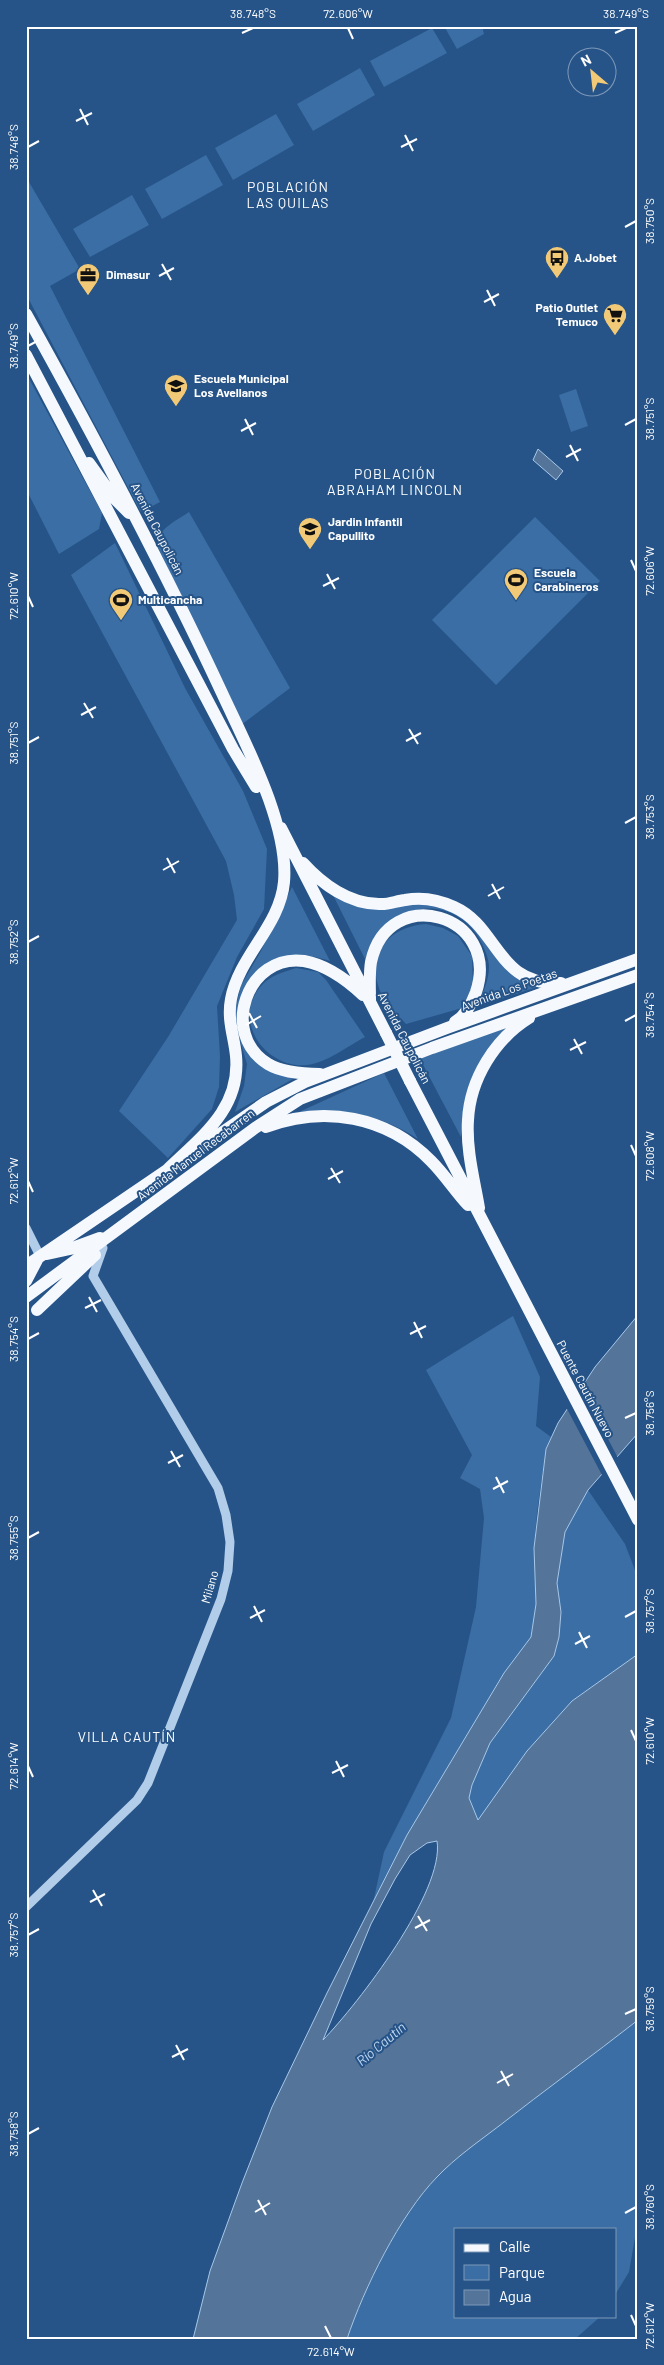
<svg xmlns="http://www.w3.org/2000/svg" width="664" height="2365" viewBox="0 0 664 2365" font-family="Barlow,sans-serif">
  <rect width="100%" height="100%" fill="#265488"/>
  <path fill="#3b6ea4" d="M444,26h38l2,8 -27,15z
    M432,28l15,25 -63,34 -14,-26z
    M360,68l15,27 -62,36 -16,-27z
    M276,114l18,31 -61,35 -18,-32z
    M206,155l17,30 -61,34 -17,-30z
    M26,177l54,92 -30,17 110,216 -19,10 -115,-218z
    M132,195l17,30 -59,32 -17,-28z
    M26,373l76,140 -3,16 -40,25 -33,-65z
    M576,389l12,37 -17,6 -12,-37z
    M189,512l101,176 -49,37 -83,-178c-3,-17 18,-26 31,-35z
    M535,517l65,64 -104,104 -64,-65z
    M115,543l70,145 58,103 24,58 -3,60 -27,48 -20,49 3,50 -1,31 -7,22 -44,49 -49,-47 49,-74 69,-117 -3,-25 -8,-34 -155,-286z
    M292,887l38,74c-39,-12 -47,-4 -79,16l-6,65 53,34 -63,36 9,-26 3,-22 -10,-34 -2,-20 6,-25 19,-32z
    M332,893l90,11 38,9 80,73 -63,21c5,-13 12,-26 12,-40 0,-9 -6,-22 -10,-29 -26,-43 -83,-37 -107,5 -3,5 -5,12 -6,18z
    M426,924l17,4 15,8 14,20 1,33 -11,19 -56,16c-7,-8 -18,-17 -23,-27 -20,-38 2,-70 43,-73z
    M296,968l22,4 8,8 39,57c-17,9 -39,26 -58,28 -42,4 -77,-46 -45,-80 9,-10 22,-13 34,-17z
    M509,1026l-45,76 -3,35 -41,-78z
    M384,1073l34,66c-37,-25 -76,-30 -119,-27z
    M513,1316l27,61 -4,49 15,11 -5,12 -9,64 -3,35 2,56 -5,33 -27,36 -75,125 -56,105 11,-51 67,-134 25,-111 8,-89 -4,-29 -20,-11 12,-23 -46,-85z
    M588,1490l37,54 13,34v76l-66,47 -45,50 -49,70 -9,-23 3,-13 18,-42 64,-87 5,-19 2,-25 -4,-29 8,-51z
    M638,2020v200l-9,52 -14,23v-66h-160v87h146l-26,23h-228c17,-50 53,-124 90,-162 18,-19 41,-35 62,-51 46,-36 93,-70 139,-106z"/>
  <path fill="#557499" stroke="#a7c8e9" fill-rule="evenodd" d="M538,449l25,22 -7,9 -23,-20z
    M638,1315v118l-50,57 -23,42 -8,51 4,29 -2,25 -5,19 -64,87 -18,42 -3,13 9,22 49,-69 45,-50 66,-47v366c-46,36 -93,70 -139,106 -21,16 -44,32 -62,51 -37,38 -73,111 -90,162h-154l17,-68 32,-88 30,-76 55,-114 80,-158 97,-162 27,-36 5,-33 -2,-56 12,-99 12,-26 37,-56zM437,1841c8,50 -79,163 -114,199l48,-116 24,-45 15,-24 17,-12z"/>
  <path fill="#265488" d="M580,1385l39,75 -16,17 -37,-70z"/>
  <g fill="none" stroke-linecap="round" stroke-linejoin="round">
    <path stroke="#b2cde9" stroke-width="9" d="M26,1228l14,28
      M26,1907l111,-107 11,-17 73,-184 7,-28 2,-29 -4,-27 -8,-27 -125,-212 10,-28"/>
    <path stroke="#f5f9fe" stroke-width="12" d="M26,314c69,124 136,250 196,379 24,52 67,132 62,189 -4,44 -45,74 -53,117 -4,21 3,37 5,57 5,53 -35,81 -69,114
      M26,355l207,394 23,38
      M89,463l26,36 14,14
      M281,828l105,205
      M303,863c19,21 46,41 76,41 9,1 17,-3 26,-4 16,-3 34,0 49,7 45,20 42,79 107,76
      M370,1000c0,-13 -1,-26 1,-38 17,-80 131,-48 105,30 -4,11 -11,24 -21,30
      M320,1074c-17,0 -37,-1 -52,-10 -49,-30 -21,-111 36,-103 23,4 43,19 59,34
      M410,1081l228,439
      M266,1127c58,-22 121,-11 165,34 14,14 24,30 37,44
      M204,1145l62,-43 39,-20 142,-54 191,-69
      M479,1208c-5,-29 -13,-59 -11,-88 2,-41 27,-81 61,-102
      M47,1254l23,-5 30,-11
      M26,1266l147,-100
      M26,1281l11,-21
      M26,1297l229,-169 45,-29 132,-51 206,-73
      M37,1310l58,-55"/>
    <path stroke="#f5f9fe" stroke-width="12" d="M386,1033l24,48"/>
  </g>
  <path fill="none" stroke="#fff" stroke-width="2" d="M348,28l5,11M242,33l11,-5M615,33l11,-5M80,109l8,16M76,121l16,-8M405,135l8,16M28,147l11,-6M401,147l16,-8M625,227l11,-6M162,264l9,16M159,276l15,-8M487,290l8,16M484,302l15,-8M28,346l11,-6M245,419l8,16M625,425l11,-6M241,431l15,-8M570,445l8,16M566,457l15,-8M631,560l5,11M327,574l8,15M323,586l16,-8M28,596l5,11M84,703l9,15M81,715l15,-8M409,729l9,15M406,741l15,-8M28,743l11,-6M625,823l11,-6M167,858l8,15M163,870l16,-9M492,884l8,15M488,896l16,-9M28,942l11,-6M249,1013l8,15M625,1021l11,-6M246,1025l15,-9M574,1039l8,15M570,1050l16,-8M631,1145l5,11M331,1168l9,15M328,1179l15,-8M28,1181l5,11M89,1297l8,15M85,1308l16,-8M414,1322l8,16M410,1334l16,-8M28,1339l11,-6M625,1418l11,-5M171,1451l9,16M168,1463l15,-8M496,1477l8,16M493,1489l15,-8M28,1538l11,-6M254,1606l8,16M625,1617l11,-6M250,1618l15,-8M579,1632l8,16M575,1644l15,-8M631,1730l5,11M336,1761l8,16M28,1766l5,11M332,1773l16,-8M93,1890l9,16M90,1902l15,-8M418,1916l9,15M415,1928l15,-8M28,1935l11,-6M625,2014l11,-5M176,2045l8,15M172,2057l16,-8M501,2071l8,15M497,2083l16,-9M28,2134l11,-6M258,2200l8,15M255,2212l15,-9M625,2213l11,-6M631,2315l5,11M325,2326l6,12"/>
  <defs>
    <g id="bus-pin" transform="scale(1.25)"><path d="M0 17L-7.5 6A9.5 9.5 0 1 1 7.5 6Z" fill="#f2ca77" stroke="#265488"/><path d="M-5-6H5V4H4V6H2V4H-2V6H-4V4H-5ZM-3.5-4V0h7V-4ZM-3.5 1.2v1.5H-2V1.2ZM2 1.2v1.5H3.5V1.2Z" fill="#111"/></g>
    <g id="office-pin" transform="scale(1.25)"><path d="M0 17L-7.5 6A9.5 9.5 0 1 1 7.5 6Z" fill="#f2ca77" stroke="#265488"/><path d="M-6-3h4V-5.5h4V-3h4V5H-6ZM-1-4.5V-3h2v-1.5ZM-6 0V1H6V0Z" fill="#111"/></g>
    <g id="supermarket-pin" transform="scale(1.25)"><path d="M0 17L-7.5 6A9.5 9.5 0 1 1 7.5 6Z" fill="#f2ca77" stroke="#265488"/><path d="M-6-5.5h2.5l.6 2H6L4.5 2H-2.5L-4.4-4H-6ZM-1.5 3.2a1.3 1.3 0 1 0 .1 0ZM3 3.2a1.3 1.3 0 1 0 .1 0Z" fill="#111"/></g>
    <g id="school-pin" transform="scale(1.25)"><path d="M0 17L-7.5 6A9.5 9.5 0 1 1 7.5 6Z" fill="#f2ca77" stroke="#265488"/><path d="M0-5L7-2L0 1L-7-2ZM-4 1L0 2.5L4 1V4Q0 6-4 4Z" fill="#111"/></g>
    <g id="stadium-pin" transform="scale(1.25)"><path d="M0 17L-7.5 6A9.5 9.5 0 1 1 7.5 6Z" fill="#f2ca77" stroke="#265488"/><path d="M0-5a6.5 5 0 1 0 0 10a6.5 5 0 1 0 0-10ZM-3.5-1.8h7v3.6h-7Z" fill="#111"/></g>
  </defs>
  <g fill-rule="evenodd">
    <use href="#bus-pin" x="557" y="258"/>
    <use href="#office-pin" x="88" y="275"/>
    <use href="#supermarket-pin" x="615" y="315"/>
    <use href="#school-pin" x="176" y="386"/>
    <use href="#school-pin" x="310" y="529"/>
    <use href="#stadium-pin" x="516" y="580"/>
    <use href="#stadium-pin" x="121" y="600"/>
  </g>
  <g text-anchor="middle" stroke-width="4" stroke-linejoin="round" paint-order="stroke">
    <g font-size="12" font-weight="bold" fill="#fff" stroke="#265488" text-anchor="start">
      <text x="574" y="262">A.Jobet</text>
      <text x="106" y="279">Dimasur</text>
      <text x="598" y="312" text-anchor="end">Patio Outlet<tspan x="598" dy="14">Temuco</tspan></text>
      <text x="194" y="383">Escuela Municipal<tspan x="194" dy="14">Los Avellanos</tspan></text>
      <text x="328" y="526">Jardin Infantil<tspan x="328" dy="14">Capullito</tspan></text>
      <text x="534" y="577">Escuela<tspan x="534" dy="14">Carabineros</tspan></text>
      <text x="138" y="604">Multicancha</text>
    </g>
    <g font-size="12" fill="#fff" stroke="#265488">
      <text transform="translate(157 529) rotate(63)" y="4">Avenida Caupolicán</text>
      <text transform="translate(509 990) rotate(-20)" y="4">Avenida Los Poetas</text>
      <text transform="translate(404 1038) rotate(63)" y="4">Avenida Caupolicán</text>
      <text transform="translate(196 1155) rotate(-37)" y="4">Avenida Manuel Recabarren</text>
      <text transform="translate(585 1389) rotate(62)" y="4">Puente Cautín Nuevo</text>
      <text transform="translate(210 1587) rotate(-74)" y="4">Milano</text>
    </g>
    <g font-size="14" letter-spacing="1" fill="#fff" stroke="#265488">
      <text x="288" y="192">POBLACIÓN<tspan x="288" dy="16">LAS QUILAS</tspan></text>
      <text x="395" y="479">POBLACIÓN<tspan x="395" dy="16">ABRAHAM LINCOLN</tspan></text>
      <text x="127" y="1742">VILLA CAUTÍN</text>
    </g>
    <g font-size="14" font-style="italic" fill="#bed6f0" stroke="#265488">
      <text transform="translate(381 2044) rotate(-40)" y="5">Río Cautín</text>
    </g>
  </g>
  <rect width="664" height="2365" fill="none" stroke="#265488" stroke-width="55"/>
  <rect x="454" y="2228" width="162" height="90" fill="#265488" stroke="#7d98b8"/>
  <rect x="464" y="2244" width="25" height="8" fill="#f5f9fe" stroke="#7d98b8"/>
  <text x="499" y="2252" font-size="15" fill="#ffffff">Calle</text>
  <rect x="464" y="2265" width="25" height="15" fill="#3b6ea4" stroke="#7d98b8"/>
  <text x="499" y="2278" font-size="15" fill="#ffffff">Parque</text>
  <rect x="464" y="2290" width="25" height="15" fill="#557499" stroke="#7d98b8"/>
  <text x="499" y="2302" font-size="15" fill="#ffffff">Agua</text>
  <g transform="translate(592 72) rotate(332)"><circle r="24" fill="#265488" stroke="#7d98b8"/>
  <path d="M0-4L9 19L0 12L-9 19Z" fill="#f2ca77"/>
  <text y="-8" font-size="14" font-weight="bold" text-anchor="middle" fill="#ffffff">N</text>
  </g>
  <rect x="28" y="28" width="608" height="2310" fill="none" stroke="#fff" stroke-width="2"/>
  <g font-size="12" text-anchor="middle" fill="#fff">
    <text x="253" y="18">38.748°S</text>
    <text x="348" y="18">72.606°W</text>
    <text x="626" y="18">38.749°S</text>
    <text transform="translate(14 147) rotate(-90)" y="4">38.748°S</text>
    <text transform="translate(650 221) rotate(-90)" y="4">38.750°S</text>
    <text transform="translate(14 346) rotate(-90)" y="4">38.749°S</text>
    <text transform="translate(650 419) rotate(-90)" y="4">38.751°S</text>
    <text transform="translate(650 571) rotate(-90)" y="4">72.606°W</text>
    <text transform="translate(14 596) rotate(-90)" y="4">72.610°W</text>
    <text transform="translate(14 743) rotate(-90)" y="4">38.751°S</text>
    <text transform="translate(650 817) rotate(-90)" y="4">38.753°S</text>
    <text transform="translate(14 942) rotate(-90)" y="4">38.752°S</text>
    <text transform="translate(650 1015) rotate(-90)" y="4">38.754°S</text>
    <text transform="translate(650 1156) rotate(-90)" y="4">72.608°W</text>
    <text transform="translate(14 1181) rotate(-90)" y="4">72.612°W</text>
    <text transform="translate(14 1339) rotate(-90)" y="4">38.754°S</text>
    <text transform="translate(650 1413) rotate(-90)" y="4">38.756°S</text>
    <text transform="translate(14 1538) rotate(-90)" y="4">38.755°S</text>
    <text transform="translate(650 1611) rotate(-90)" y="4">38.757°S</text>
    <text transform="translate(650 1741) rotate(-90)" y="4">72.610°W</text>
    <text transform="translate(14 1766) rotate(-90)" y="4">72.614°W</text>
    <text transform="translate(14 1935) rotate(-90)" y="4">38.757°S</text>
    <text transform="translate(650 2009) rotate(-90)" y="4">38.759°S</text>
    <text transform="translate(14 2134) rotate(-90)" y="4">38.758°S</text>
    <text transform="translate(650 2207) rotate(-90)" y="4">38.760°S</text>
    <text transform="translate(650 2326) rotate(-90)" y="4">72.612°W</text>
    <text x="331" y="2356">72.614°W</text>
  </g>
</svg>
